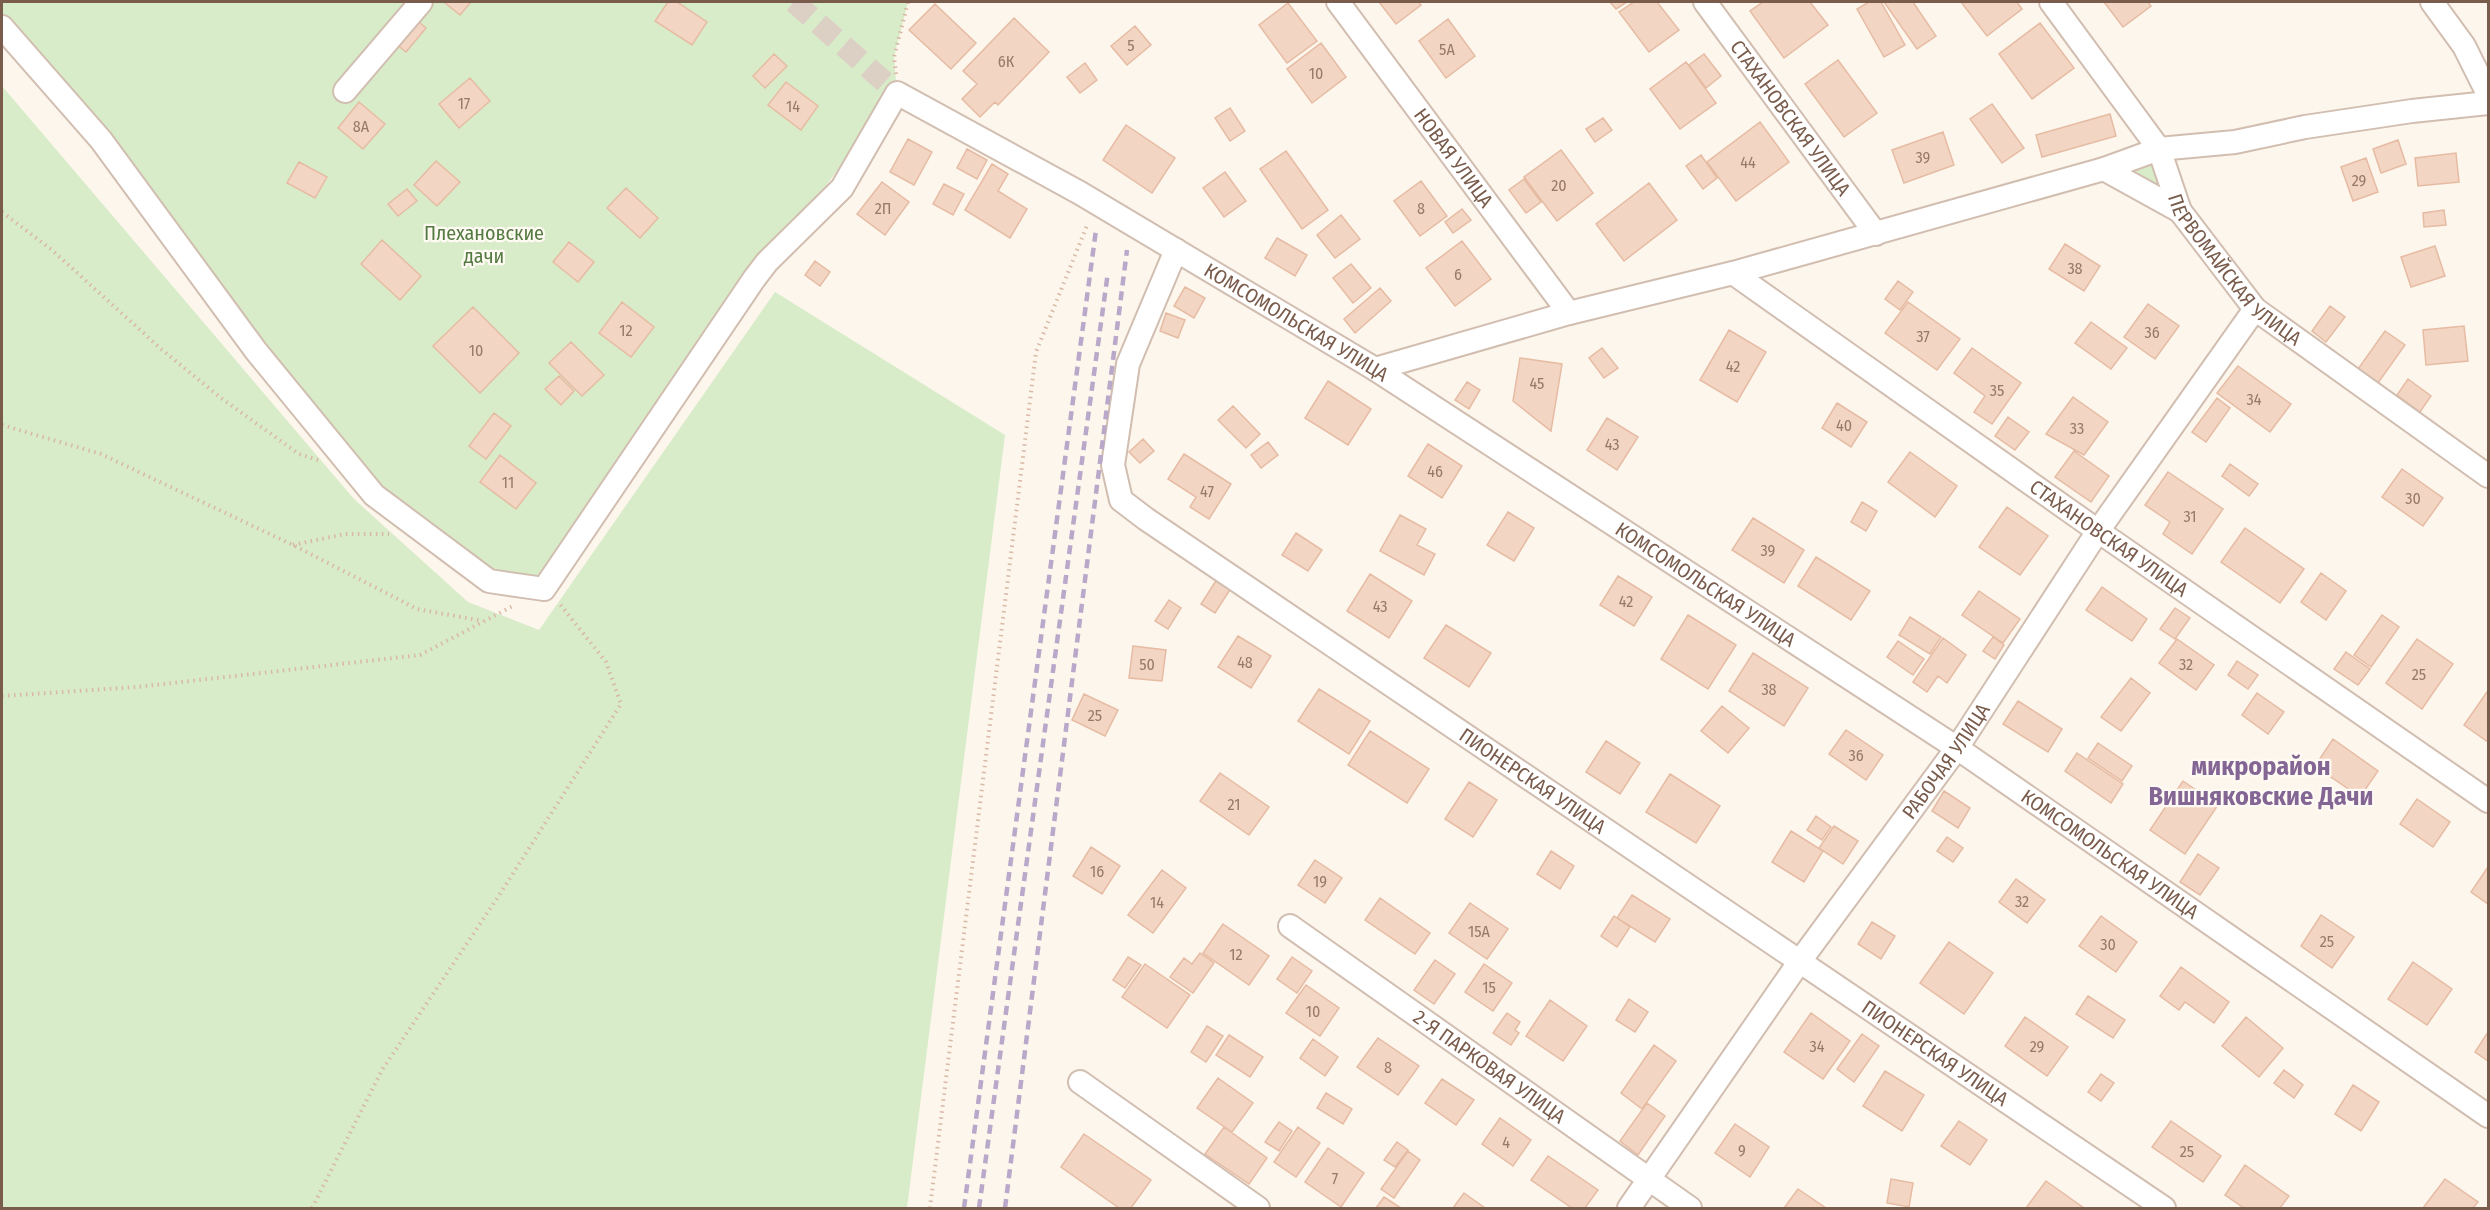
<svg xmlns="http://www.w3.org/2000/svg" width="2490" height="1210" viewBox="0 0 2490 1210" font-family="'Fira Sans Condensed',sans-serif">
  <rect width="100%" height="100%" fill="#fdf6ec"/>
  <path fill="#d8ecc9" d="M2,2h906l-14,55 3,36 -143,186 -210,310 -55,-8 -115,-86 -372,-468z
    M2,86l352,413 114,103 71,28 236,-338 230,143 -98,773h-905z
    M2151,161l9,28 -33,-21z"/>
  <path fill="#f3d5c3" stroke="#e6bba3" stroke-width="1.5" d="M444,2h27l-11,13z
    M668,2h9l30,20 -15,23 -37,-24z
    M1379,2h40l2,3 -25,19z
    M1610,2h17l-11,7z
    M1634,2h23l22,28 -30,22 -30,-40z
    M1763,2h47l18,23 -44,33 -34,-47z
    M1869,2h12l24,43 -21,12 -27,-48z
    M1884,2h29l23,34 -19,13z
    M1961,2h56l5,7 -35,27z
    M2104,2h44l3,4 -28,21z
    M1288,3l29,38 -30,22 -28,-38z
    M935,4l41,39 -25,26 -42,-39z
    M412,16l14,12 -20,24 -15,-12z
    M1014,18l35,34 -51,53 -3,-3 -15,15 -18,-18 15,-15 -14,-13z
    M1448,19l27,37 -29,22 -27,-37z
    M2040,23l34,45 -42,31 -33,-45z
    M1135,26l16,19 -24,20 -16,-19z
    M1321,43l25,34 -34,26 -25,-34z
    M774,54l13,12 -22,22 -12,-12z
    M1704,54l17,22 -15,12 -17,-23z
    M1838,60l39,53 -33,24 -39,-53z
    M1686,62l30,41 -36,26 -30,-40z
    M1085,63l12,17 -17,13 -13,-16z
    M470,78l20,23 -31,27 -20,-24z
    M786,82l32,24 -17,24 -33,-25z
    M359,102l26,22 -22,25 -25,-21z
    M1992,104l32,44 -22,15 -32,-44z
    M1230,108l15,23 -15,10 -15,-23z
    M2110,114l6,22 -74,21 -6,-22z
    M1603,118l9,12 -17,12 -9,-13z
    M1760,122l29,40 -53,39 -29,-39z
    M1126,125l49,33 -23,35 -49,-33z
    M1943,132l11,33 -50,18 -12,-33z
    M908,139l24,13 -18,33 -24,-13z
    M2398,140l8,24 -25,9 -8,-24z
    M967,149l20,11 -10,19 -20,-11z
    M1561,150l32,43 -36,28 -33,-44z
    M1286,151l42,59 -26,19 -42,-60z
    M2456,153l3,29 -41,4 -3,-28z
    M1701,155l16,23 -14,11 -17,-23z
    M2366,158l12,34 -25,9 -12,-34z
    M436,161l24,21 -23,24 -23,-21z
    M299,162l28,15 -12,21 -28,-15z
    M992,164l16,10 -10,17 29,18 -17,29 -45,-28z
    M1225,172l21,29 -22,16 -21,-29z
    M1524,179l17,23 -15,11 -17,-23z
    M1421,181l26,35 -27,20 -26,-35z
    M882,182l27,20 -24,33 -28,-21z
    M1649,183l28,37 -53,41 -28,-37z
    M944,184l20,10 -11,21 -20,-11z
    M626,188l32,30 -18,20 -33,-30z
    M407,189l10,12 -19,15 -10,-12z
    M1462,209l9,11 -18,13 -8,-11z
    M2444,210l2,15 -22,2 -1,-14z
    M1341,215l19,24 -25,19 -18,-23z
    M1277,238l30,17 -12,21 -30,-18z
    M382,240l39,36 -21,24 -39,-36z
    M1462,241l29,38 -36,27 -29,-38z
    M569,242l25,20 -16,20 -25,-20z
    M2065,244l35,22 -16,25 -35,-22z
    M2435,246l10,30 -34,11 -10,-30z
    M815,261l15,11 -10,14 -15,-11z
    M1351,264l20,24 -18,15 -20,-25z
    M1898,281l15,11 -13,18 -15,-11z
    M1185,287l20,11 -11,20 -20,-12z
    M1380,288l11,13 -36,32 -11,-14z
    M622,302l32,25 -23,30 -32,-24z
    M1908,302l52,37 -23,31 -52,-37z
    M2148,304l31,22 -24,33 -31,-22z
    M2330,306l15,11 -19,25 -14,-11z
    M473,307l46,46 -39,40 -47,-47z
    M1166,313l19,7 -7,18 -18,-7z
    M2091,322l36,26 -16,21 -36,-26z
    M2464,326l4,35 -42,4 -3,-35z
    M1729,330l37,22 -29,50 -37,-22z
    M2385,331l20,14 -27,38 -20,-14z
    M571,342l33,33 -22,21 -33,-33z
    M1602,348l16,20 -14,10 -15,-20z
    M1972,348l49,35 -29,41 -18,-12 11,-16 -31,-23z
    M1520,358l42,6 -11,67 -38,-30z
    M2238,366l53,38 -21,28 -53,-39z
    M559,376l15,15 -13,14 -16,-16z
    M2408,379l23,17 -11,16 -23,-17z
    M1328,381l43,28 -23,36 -43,-27z
    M1467,382l13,8 -11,19 -14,-9z
    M2073,397l35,25 -24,33 -38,-21z
    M2217,398l13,10 -24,34 -14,-10z
    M1837,403l30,19 -16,25 -29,-19z
    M1233,406l27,28 -14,14 -28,-28z
    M494,413l17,13 -25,33 -17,-13z
    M2008,417l21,15 -14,18 -20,-14z
    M1607,418l31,19 -21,33 -30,-20z
    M1143,439l11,12 -14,12 -11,-11z
    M1268,442l10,13 -17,13 -10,-13z
    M1428,444l34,22 -20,32 -34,-22z
    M2074,451l35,25 -18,26 -36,-25z
    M1910,452l47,34 -22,31 -47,-35z
    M1184,454l47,30 -22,35 -19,-12 6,-10 -28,-18z
    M500,455l36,28 -20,26 -36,-27z
    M2230,464l28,20 -9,12 -27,-20z
    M2402,469l41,29 -20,28 -41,-29z
    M2168,472l55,37 -31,45 -29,-20 7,-12 -25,-17z
    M1862,502l15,9 -11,20 -15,-9z
    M2007,507l41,29 -28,39 -41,-28z
    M1508,512l26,16 -20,33 -27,-16z
    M1400,515l26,14 -9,16 18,9 -11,21 -44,-24z
    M1753,518l51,32 -20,33 -52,-33z
    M2245,528l59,41 -24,34 -59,-41z
    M1296,533l26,17 -14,21 -26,-16z
    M1816,557l54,34 -19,29 -53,-34z
    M2321,573l25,18 -20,29 -25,-18z
    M1370,574l42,27 -23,37 -42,-27z
    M1219,576l14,9 -18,28 -14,-9z
    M1618,576l34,21 -18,29 -34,-21z
    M2102,587l45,32 -15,22 -46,-31z
    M1979,591l41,28 -17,24 -41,-28z
    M1169,600l12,8 -13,21 -13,-8z
    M2175,608l15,10 -15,21 -15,-10z
    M1688,615l48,30 -28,44 -47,-30z
    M2382,615l17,12 -28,40 -17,-12z
    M1910,617l31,20 -11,17 -31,-19z
    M1446,625l45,28 -22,34 -45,-29z
    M1238,636l33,20 -20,32 -33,-21z
    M1993,637l11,8 -9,14 -12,-8z
    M1943,638l23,17 -19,28 -9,-7 -11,16 -14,-10z
    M2177,639l37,26 -18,25 -37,-27z
    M2417,639l36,25 -31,45 -36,-26z
    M1898,641l26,18 -11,16 -26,-18z
    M1133,646l33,4 -4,31 -33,-3z
    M2346,652l24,17 -12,16 -24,-16z
    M1753,653l55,35 -24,38 -55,-35z
    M2237,661l21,14 -10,14 -20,-14z
    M2131,678l19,15 -29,38 -20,-14z
    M1319,689l51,32 -21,33 -51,-33z
    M2487,692l1,1v49l-24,-17z
    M2257,693l27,19 -16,22 -26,-19z
    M1084,694l34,16 -13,26 -33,-16z
    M2018,701l44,28 -14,23 -45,-28z
    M1722,706l27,22 -21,25 -27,-22z
    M1846,730l37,25 -17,25 -37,-26z
    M1370,731l59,38 -22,34 -59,-38z
    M2333,739l45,32 -18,26 -45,-31z
    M1606,741l34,22 -20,31 -34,-22z
    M2098,743l34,23 -10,15 -34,-23z
    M2077,753l46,31 -12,19 -46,-32z
    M1220,773l49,34 -20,28 -49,-34z
    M1670,774l50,32 -24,37 -50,-31z
    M2183,781l35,24 -33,49 -35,-24z
    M1469,782l28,18 -24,37 -28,-18z
    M1944,791l26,17 -12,20 -26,-17z
    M2417,799l33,23 -17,25 -33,-23z
    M1816,816l15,11 -9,13 -15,-10z
    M1834,826l24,15 -15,23 -24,-16z
    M1791,831l32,20 -19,31 -32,-20z
    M1947,837l16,11 -10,14 -16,-11z
    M1091,847l29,19 -18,28 -29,-18z
    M1551,851l23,15 -14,23 -23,-15z
    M2198,854l21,14 -19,27 -20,-13z
    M1315,860l27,18 -17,25 -27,-18z
    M2488,867v37l-17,-12z
    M1162,870l24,18 -33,45 -25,-18z
    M2016,879l29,21 -18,23 -28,-21z
    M1632,895l38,24 -15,23 -38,-24z
    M1380,898l50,35 -15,21 -50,-34z
    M1470,903l38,26 -21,30 -38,-26z
    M2321,915l33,22 -22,31 -31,-22z
    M1614,916l16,11 -13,20 -16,-11z
    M2101,916l36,26 -21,30 -37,-26z
    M1872,922l23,14 -14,23 -23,-15z
    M1223,924l46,32 -20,29 -46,-32z
    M1949,942l44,31 -29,41 -44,-31z
    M1200,953l14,10 -21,30 -23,-16 14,-19 8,6z
    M1128,957l13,8 -16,23 -12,-8z
    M1292,957l20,14 -15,22 -20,-14z
    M1435,960l20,14 -21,30 -20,-14z
    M2413,962l39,27 -25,36 -39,-26z
    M1145,964l45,31 -23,33 -45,-31z
    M1484,964l28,19 -19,28 -28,-19z
    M2181,967l48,35 -15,21 -29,-21 -6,8 -19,-14z
    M1306,985l33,23 -19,28 -34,-23z
    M2088,996l37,24 -12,18 -37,-24z
    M1629,999l19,13 -13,20 -19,-12z
    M1550,1000l37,26 -24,35 -37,-25z
    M1507,1013l13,9 -5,8 4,3 -8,12 -18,-12z
    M1811,1013l39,28 -27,38 -39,-27z
    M2025,1017l43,30 -21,29 -42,-30z
    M2246,1017l37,31 -24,29 -37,-31z
    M1207,1026l16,10 -17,26 -15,-10z
    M2488,1032v29l-13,-9z
    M1862,1034l17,12 -25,36 -17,-13z
    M1229,1035l34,22 -13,20 -34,-22z
    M1378,1038l41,28 -21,29 -41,-28z
    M1313,1039l25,18 -13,19 -25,-18z
    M1654,1045l22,16 -34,48 -21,-16z
    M2284,1070l19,15 -9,13 -20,-15z
    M1885,1071l39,24 -22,36 -39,-25z
    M2101,1074l13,9 -13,18 -13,-9z
    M1218,1078l35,25 -21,29 -35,-24z
    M1442,1079l32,21 -18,25 -31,-22z
    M2353,1085l26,17 -18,29 -26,-17z
    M1326,1093l26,16 -9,15 -26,-16z
    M1647,1103l18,13 -27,39 -18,-14z
    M1500,1118l31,22 -18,26 -31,-22z
    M1959,1121l28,19 -17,25 -29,-19z
    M2171,1121l50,35 -18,26 -51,-35z
    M1279,1122l13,9 -13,20 -14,-9z
    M1735,1124l34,23 -19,30 -35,-24z
    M1224,1127l43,31 -18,26 -44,-30z
    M1298,1127l22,16 -24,34 -22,-15z
    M1084,1134l67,46 -20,28h-12l-58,-41z
    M1397,1142l11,8 -13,17 -11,-7z
    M1328,1148l36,25 -23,34 -36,-25z
    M1408,1151l12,9 -26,38 -13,-9z
    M1548,1156l50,34 -13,18h-13l-41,-28z
    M2245,1165l44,31 -9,12h-36l-19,-13z
    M1891,1179l22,4 -4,24 -22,-4z
    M2445,1179l33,23 -5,6h-50z
    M2046,1181l38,27h-58z
    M1798,1189l28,19h-42z
    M1464,1193l21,15h-32z
    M1384,1197l17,11h-25z"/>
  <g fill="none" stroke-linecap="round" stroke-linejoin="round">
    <path stroke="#dcd0c4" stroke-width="22" stroke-dasharray="22 11" stroke-linecap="butt" d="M794,2l103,91"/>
    <g stroke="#d1beb0" stroke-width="26">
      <g id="minor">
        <path id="s1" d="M1338,2l231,311"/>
        <path id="s2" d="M1705,2l171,232"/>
        <path id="s3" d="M2051,2l108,147 21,62 75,98 233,167"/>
        <path d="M2432,2l32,44 24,48"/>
        <path id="s4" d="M2,27l99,113 155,211 118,144 115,86 55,8 210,-310 13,-17 75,-74 55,-95 183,100 295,176 582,379 531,368"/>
        <path d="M345,91l76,-89"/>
        <path d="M2104,169l55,-20 76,-7 70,-15 107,-16 76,-8"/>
        <path id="s5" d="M1176,250l-48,114 -15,101 8,35 25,19 1018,689"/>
        <path id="s6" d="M1733,273l365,258 390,270"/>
        <path d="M1375,369l194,-56 164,-40 371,-104 76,42"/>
        <path id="s7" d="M1290,926l400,282"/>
        <path d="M1080,1082l178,126"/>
        <path id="s8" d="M1629,1208l171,-247 157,-213 141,-217 157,-222"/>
      </g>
    </g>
    <path stroke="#d9b8a5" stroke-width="4" stroke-dasharray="1.5 4.5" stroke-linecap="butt" d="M896,74l-2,-17 14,-55
      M2,212l50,38 109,99 60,49 78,56 19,6
      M2,425l99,29 192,91 124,64 66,12
      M293,545l52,-11h44
      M2,696l135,-9 283,-32 93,-49
      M312,1208l70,-138 116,-173 123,-193 -15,-42 -47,-59
      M930,1208l106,-856 52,-129"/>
    <use href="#minor" stroke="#fff" stroke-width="22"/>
    <path stroke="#b9a8c9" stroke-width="4.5" stroke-dasharray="9 6" stroke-linecap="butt" d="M964,1208l132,-978
      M979,1208l129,-936
      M1005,1208l122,-958"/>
  </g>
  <g text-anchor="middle" stroke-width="4.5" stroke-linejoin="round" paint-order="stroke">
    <g font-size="16" fill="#987a6a">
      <text x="1131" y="51">5</text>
      <text x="1447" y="55">5А</text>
      <text x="1006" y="67">6К</text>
      <text x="1316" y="79">10</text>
      <text x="464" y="109">17</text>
      <text x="793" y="112">14</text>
      <text x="361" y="132">8А</text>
      <text x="1923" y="163">39</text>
      <text x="1748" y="168">44</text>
      <text x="2359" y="186">29</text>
      <text x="1559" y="191">20</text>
      <text x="883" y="214">2П</text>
      <text x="1421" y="214">8</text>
      <text x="2075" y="274">38</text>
      <text x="1458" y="280">6</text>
      <text x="626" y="336">12</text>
      <text x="2152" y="338">36</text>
      <text x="1923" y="342">37</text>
      <text x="476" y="356">10</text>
      <text x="1733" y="372">42</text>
      <text x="1537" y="389">45</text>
      <text x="1997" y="396">35</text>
      <text x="2254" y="405">34</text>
      <text x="1844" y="431">40</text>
      <text x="2077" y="434">33</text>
      <text x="1612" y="450">43</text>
      <text x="1435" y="477">46</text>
      <text x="508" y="488">11</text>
      <text x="1207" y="497">47</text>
      <text x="2413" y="504">30</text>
      <text x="2190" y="522">31</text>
      <text x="1768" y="556">39</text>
      <text x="1626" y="607">42</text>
      <text x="1380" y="612">43</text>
      <text x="1245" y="668">48</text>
      <text x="1147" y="670">50</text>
      <text x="2186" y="670">32</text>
      <text x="2419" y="680">25</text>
      <text x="1769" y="695">38</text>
      <text x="1095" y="721">25</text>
      <text x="1856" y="761">36</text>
      <text x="1234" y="810">21</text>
      <text x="1097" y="877">16</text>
      <text x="1320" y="887">19</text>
      <text x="2022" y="907">32</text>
      <text x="1157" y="908">14</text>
      <text x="1479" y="937">15А</text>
      <text x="2327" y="947">25</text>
      <text x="2108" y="950">30</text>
      <text x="1236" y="960">12</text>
      <text x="1489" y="993">15</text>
      <text x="1313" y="1017">10</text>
      <text x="1817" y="1052">34</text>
      <text x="2037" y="1052">29</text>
      <text x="1388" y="1073">8</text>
      <text x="1506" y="1148">4</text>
      <text x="1742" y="1156">9</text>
      <text x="2187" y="1157">25</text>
      <text x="1335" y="1184">7</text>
    </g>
    <g font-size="20" fill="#7a5c4d" stroke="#fffaf3">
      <text dy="7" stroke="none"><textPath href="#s2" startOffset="144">СТАХАНОВСКАЯ УЛИЦА</textPath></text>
      <text dy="7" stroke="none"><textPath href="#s1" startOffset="194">НОВАЯ УЛИЦА</textPath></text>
      <text dy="7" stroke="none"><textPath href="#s3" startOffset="328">ПЕРВОМАЙСКАЯ УЛИЦА</textPath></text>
      <text dy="7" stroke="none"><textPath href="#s4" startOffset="1869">КОМСОМОЛЬСКАЯ УЛИЦА</textPath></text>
      <text dy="7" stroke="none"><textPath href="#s6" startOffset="460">СТАХАНОВСКАЯ УЛИЦА</textPath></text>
      <text dy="7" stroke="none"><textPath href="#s4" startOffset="2355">КОМСОМОЛЬСКАЯ УЛИЦА</textPath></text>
      <text dy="7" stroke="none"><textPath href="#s8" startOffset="548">РАБОЧАЯ УЛИЦА</textPath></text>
      <text dy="7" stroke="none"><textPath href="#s5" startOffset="760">ПИОНЕРСКАЯ УЛИЦА</textPath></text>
      <text dy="7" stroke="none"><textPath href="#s4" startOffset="2841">КОМСОМОЛЬСКАЯ УЛИЦА</textPath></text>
      <text dy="7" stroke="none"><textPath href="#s5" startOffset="1246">ПИОНЕРСКАЯ УЛИЦА</textPath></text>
      <text dy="7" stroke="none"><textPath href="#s7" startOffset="244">2-Я ПАРКОВАЯ УЛИЦА</textPath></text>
    </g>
    <g font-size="20" fill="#537a41" stroke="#fffaf3">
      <text x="484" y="240">Плехановские<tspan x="484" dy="23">дачи</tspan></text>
    </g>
    <g font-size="26" font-weight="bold" fill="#846695" stroke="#fffaf3">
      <text x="2261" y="775">микрорайон<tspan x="2261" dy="30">Вишняковские Дачи</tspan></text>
    </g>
  </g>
  <rect width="2490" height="1210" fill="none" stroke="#7a5c4d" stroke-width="6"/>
</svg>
